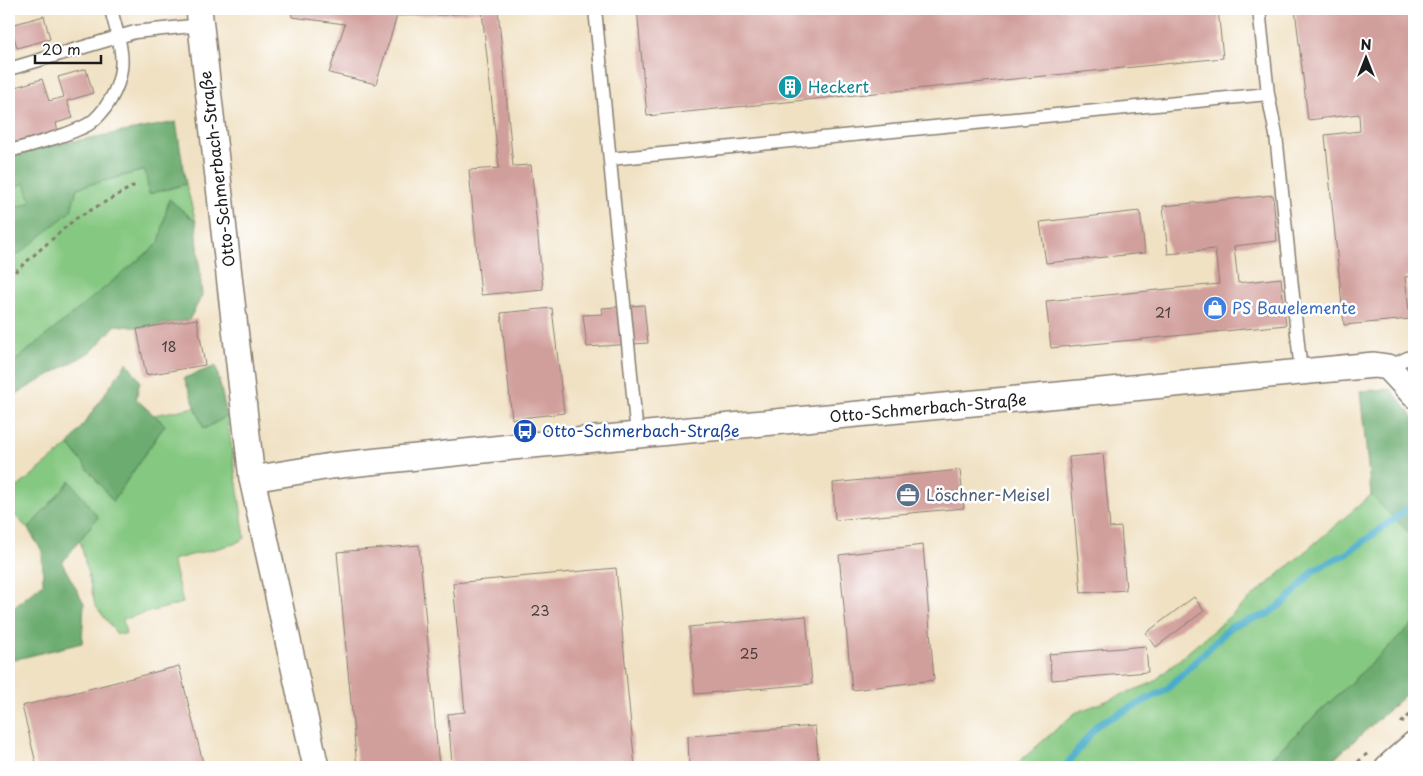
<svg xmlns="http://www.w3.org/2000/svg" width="1423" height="776" viewBox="0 0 1423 776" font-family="'Playpen Sans',sans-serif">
  <rect width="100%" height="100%" fill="#fff"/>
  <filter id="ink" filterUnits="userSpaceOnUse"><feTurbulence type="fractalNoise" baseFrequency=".02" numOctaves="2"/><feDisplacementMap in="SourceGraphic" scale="10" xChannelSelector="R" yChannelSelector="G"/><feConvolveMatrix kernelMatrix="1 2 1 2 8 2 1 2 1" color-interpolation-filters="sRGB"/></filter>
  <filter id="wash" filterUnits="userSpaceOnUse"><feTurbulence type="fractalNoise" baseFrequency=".0096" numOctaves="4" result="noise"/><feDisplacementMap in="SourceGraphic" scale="20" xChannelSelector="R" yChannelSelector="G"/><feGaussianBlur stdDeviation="1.12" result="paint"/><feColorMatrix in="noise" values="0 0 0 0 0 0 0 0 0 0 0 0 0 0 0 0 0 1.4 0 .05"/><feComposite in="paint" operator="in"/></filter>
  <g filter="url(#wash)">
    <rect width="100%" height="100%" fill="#f0e1c3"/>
    <path fill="#85c881" stroke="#50724e" d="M146,170l4,24 36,-10 10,38 -27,-23 -9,44 -151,123v-109l10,-3 58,-66z
      M25,183l7,19 -23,8v-21z
      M196,407l8,22 23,-13 18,122 -11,6 -62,16 11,43 -60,16 3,15h-9l-22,-29 -15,-65 18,-23 -29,-35 -41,47 -19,-20v-15l60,-49 44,56 52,-76 -11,-10z
      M1371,495l43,43v85l-153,144h-248l62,-54 77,-30z"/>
    <path fill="#6cac6f" stroke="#446446" d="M176,122l10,62 -37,10 -4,-24 -68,18 -6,23 -52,43 -10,3v-47l22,-8 -6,-19 -16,6v-36z
      M169,199l27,23 6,74 -13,24 -46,8 -27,-3 -24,26 -83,47v-32l150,-123z
      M127,362l13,19 -4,18 29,26 -52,76 -44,-56z
      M216,366l11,50 -23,13 -20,-51z
      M1391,389l23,29v120l-43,-43 -11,-104z
      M70,481l28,36 -36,46 22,40 -2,40 -73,18v-49l34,-29 -1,-32 -14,-22z
      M1414,623v64l-89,80h-64z"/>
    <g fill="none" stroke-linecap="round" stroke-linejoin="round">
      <path stroke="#4aadc9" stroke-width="7" d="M1065,767l33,-43 68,-34 66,-64 36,-12 19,-14 27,-30 34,-17 66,-49"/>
    </g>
    <g id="blocks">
      <path fill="#d19f9b" d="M291,9h207l15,157 18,-1 12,124 -62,6 -12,-125 30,-2 -17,-157 -37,4 -48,1 -21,68 -47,-11 16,-49 -53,-7z
        M637,9h581l5,49 -576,58z
        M1295,9h119v267l-9,1 5,42 -66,6 -19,-190 35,-4 -1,-17 -51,6z
        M44,16l6,23 -33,9 -6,-23z
        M86,69l7,24 -26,8 6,17 -17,5 2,9 -49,15v-58l33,-10 7,22 15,-4 -6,-20z
        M1273,195l4,46 -43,5 4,37 43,-5 5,47 -235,23 -5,-47 173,-17 -4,-35 -47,5 -5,-48z
        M1140,211l5,42 -99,10 -6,-41z
        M644,305l4,38 -61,4 -4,-32 20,-1 -1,-6z
        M552,308l12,105 -52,6 -11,-106z
        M197,319l8,46 -59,10 -9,-46z
        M1103,454l7,74 11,-1 5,63 -45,3 -12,-136z
        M960,470l4,38 -129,12 -2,-37z
        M419,545l20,222h-82l-20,-215z
        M923,545l11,135 -82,10 -13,-135z
        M616,568l19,199h-165v-5l-18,2 -4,-50 17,-2 -12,-129z
        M1194,597l10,14 -48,36 -10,-14z
        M806,616l6,68 -117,10 -6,-67z
        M1146,646l2,26 -96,8 -3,-26z
        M179,666l25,101h-167l-15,-61z
        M815,726l4,41h-130l-1,-31z"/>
    </g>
  </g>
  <g filter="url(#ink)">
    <use href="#blocks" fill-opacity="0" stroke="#867e70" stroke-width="1"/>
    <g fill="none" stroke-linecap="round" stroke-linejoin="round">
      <g stroke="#867e70" stroke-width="15">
        <path id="lane" d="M595,9l42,426
          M9,69l126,-37 66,-7
          M1268,94l8,41 25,237
          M9,151c20,-5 63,-17 80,-27 16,-11 30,-35 32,-55 3,-19 -6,-42 -10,-60
          M610,159l658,-65 -9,-85
          M1388,367l26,-12"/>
      </g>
      <g stroke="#867e70" stroke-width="28">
        <path id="street" d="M199,9l53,470 64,288
          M252,479l79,-13 191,-20 852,-81 14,2 26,28
          M1388,767l26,-23"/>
      </g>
      <path stroke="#867e70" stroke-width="3" stroke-dasharray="4 4" stroke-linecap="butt" d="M9,277l66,-58 60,-34
        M1401,723l13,-12
        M1352,767l16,-14"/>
      <use href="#lane" stroke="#fff" stroke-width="12"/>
      <use href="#street" stroke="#fff" stroke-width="25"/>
    </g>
  </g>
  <defs>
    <g id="building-disc" transform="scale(1.25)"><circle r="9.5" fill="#0f9aa8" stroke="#fff"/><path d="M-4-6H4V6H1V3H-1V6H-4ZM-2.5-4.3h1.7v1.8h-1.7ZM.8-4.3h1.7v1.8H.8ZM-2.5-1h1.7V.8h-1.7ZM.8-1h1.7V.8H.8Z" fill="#fff"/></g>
    <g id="shop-disc" transform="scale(1.25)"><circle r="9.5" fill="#3f7fe0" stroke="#fff"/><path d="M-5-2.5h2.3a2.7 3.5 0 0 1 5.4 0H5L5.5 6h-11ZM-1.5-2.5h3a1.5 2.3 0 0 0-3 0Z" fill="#fff"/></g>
    <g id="bus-disc" transform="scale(1.25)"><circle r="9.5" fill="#1a4fb4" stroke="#fff"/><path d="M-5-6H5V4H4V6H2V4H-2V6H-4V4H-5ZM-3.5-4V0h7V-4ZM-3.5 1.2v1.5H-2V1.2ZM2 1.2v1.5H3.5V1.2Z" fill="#fff"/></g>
    <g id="office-disc" transform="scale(1.25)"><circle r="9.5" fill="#5c6f8a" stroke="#fff"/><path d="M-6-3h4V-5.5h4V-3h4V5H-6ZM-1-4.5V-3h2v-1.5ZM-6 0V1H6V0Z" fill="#fff"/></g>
  </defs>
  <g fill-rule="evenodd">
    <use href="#building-disc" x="790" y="87"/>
    <use href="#shop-disc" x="1215" y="308"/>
    <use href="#bus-disc" x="525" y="431"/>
    <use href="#office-disc" x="908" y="495"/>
  </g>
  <g text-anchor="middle" stroke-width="5" stroke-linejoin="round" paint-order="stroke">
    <g font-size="14" fill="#493d3c">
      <text x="1163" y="318">21</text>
      <text x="169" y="352">18</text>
      <text x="540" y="616">23</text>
      <text x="749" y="659">25</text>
    </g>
    <g font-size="16" fill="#0d838f" stroke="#fff" text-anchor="start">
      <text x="808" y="93">Heckert</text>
    </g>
    <g font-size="16" fill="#1c1c1c" stroke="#fff">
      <text transform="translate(217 169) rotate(-97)" y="6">Otto-Schmerbach-Straße</text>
      <text transform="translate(928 408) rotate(-5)" y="6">Otto-Schmerbach-Straße</text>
    </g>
    <g font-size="16" fill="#366cbe" stroke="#fff" text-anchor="start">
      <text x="1232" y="314">PS Bauelemente</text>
    </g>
    <g font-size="16" fill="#164399" stroke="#fff" text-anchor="start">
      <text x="542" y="437">Otto-Schmerbach-Straße</text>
    </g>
    <g font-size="16" fill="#4e5e75" stroke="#fff" text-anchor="start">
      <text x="926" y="501">Löschner-Meisel</text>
    </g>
  </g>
  <rect width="1423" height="776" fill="none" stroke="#fff" stroke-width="30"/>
  <g transform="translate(1366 58)" stroke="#ffffff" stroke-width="4" paint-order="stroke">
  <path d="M0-4L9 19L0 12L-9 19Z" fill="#1c1c1c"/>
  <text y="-8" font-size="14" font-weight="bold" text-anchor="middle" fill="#1c1c1c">N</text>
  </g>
  <path d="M35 55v8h66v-8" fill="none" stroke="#1c1c1c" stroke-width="2.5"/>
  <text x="42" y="55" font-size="15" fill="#1c1c1c" stroke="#ffffff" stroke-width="4" paint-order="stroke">20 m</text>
</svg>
